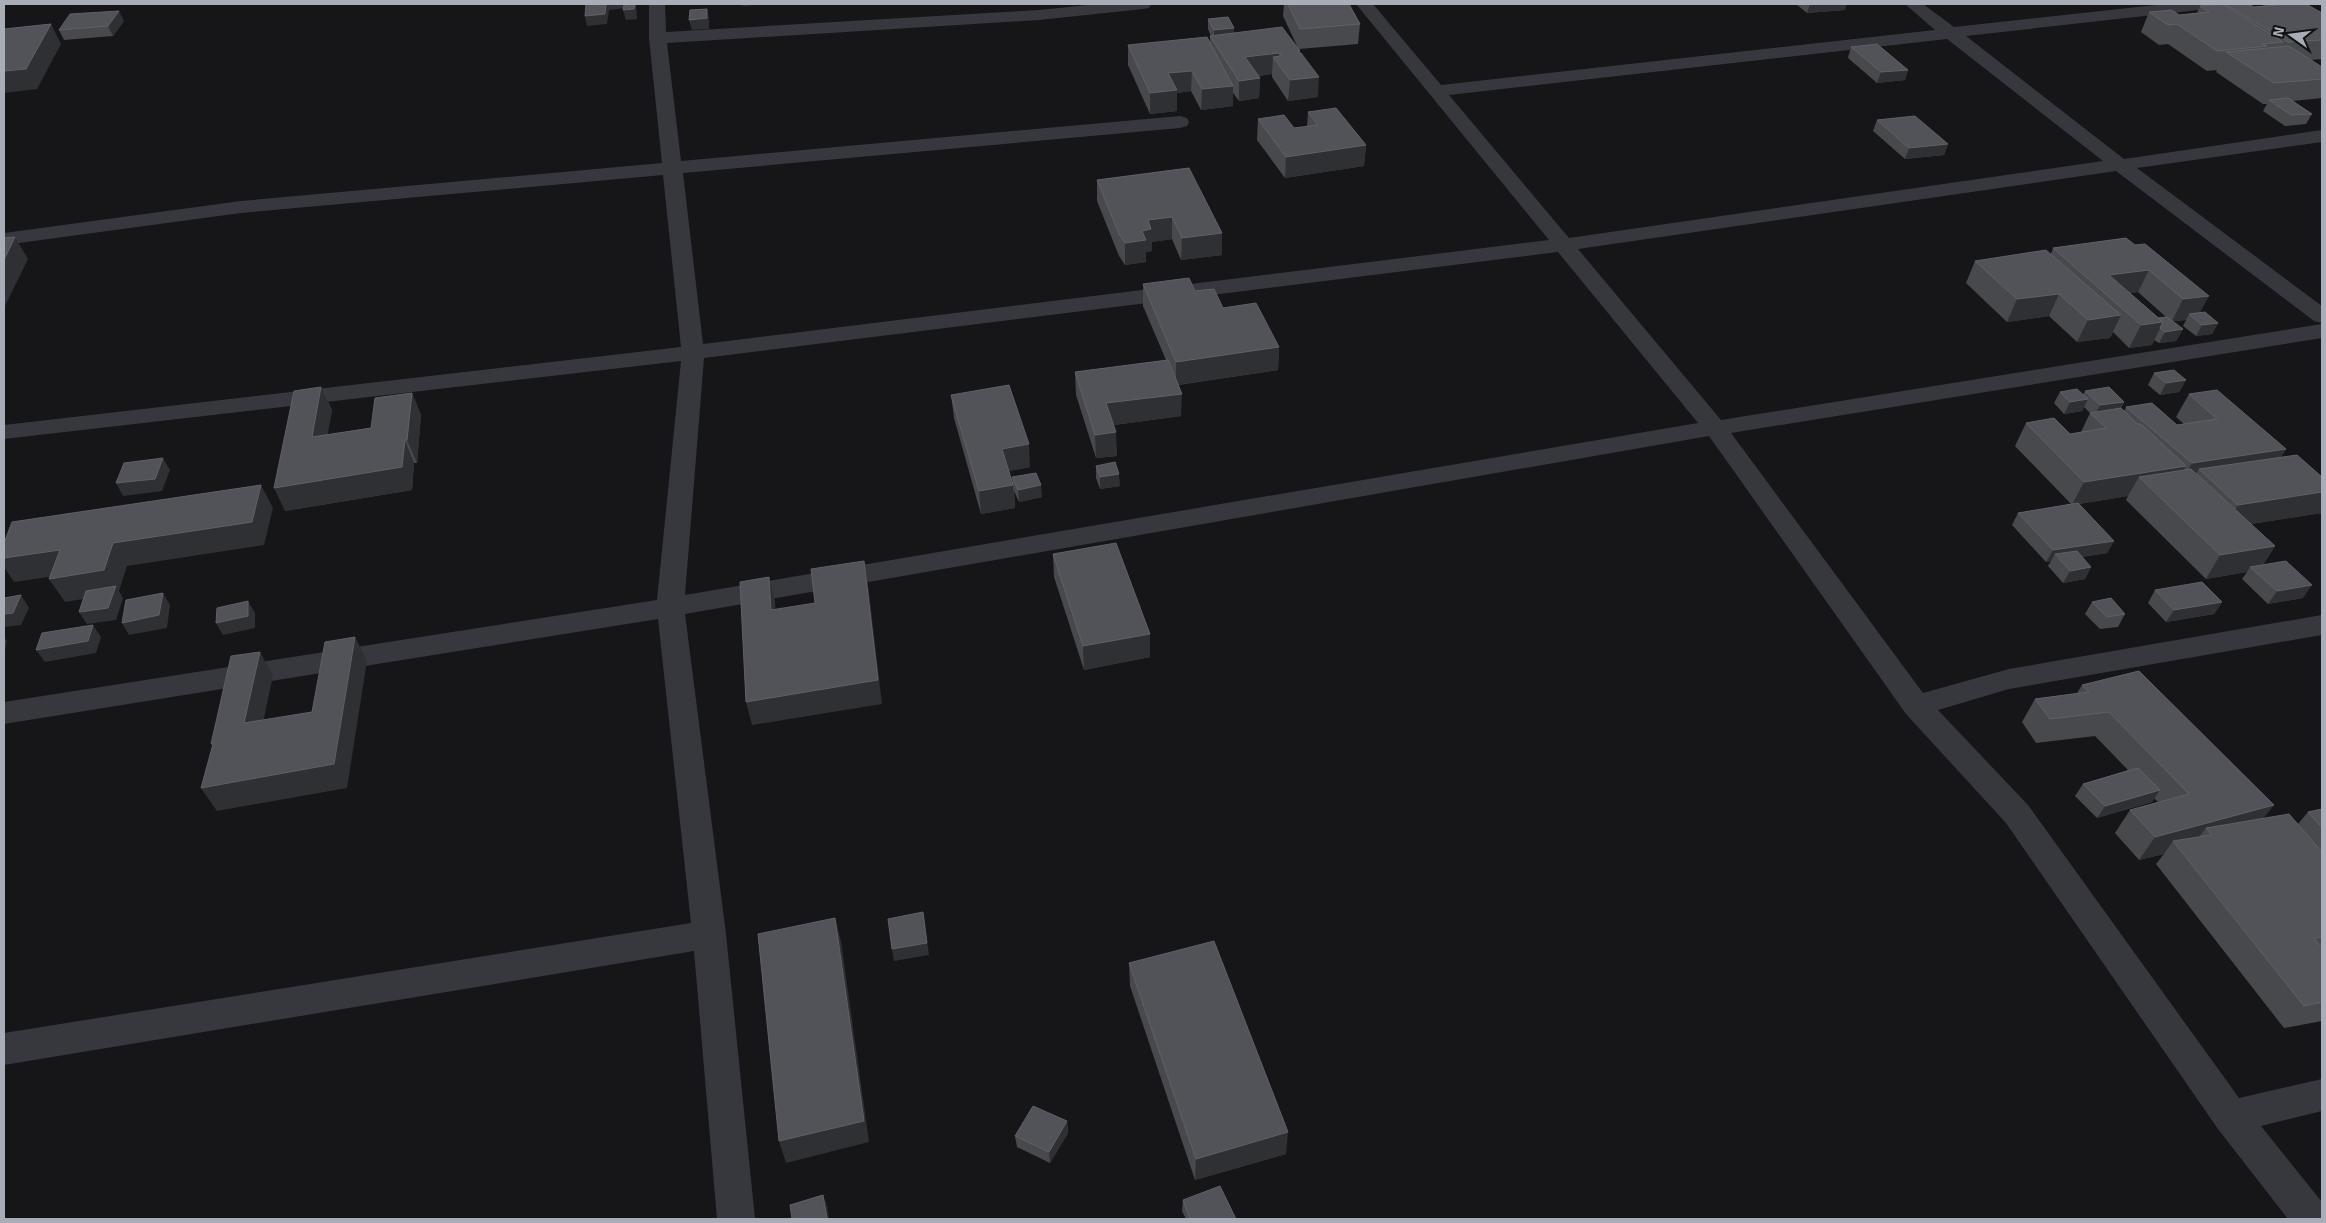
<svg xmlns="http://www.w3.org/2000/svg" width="2326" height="1223" viewBox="0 0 2326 1223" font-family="Signika,sans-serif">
  <rect width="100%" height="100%" fill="#161618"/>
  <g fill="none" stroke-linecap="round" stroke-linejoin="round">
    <path fill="#37383d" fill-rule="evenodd" d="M649,4h16l1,28 373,-22 59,-6h53l-2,4 -6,1 -104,11 -372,23 14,118 499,-45 7,2 2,4 -2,4 -7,2 -497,45 20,171 846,-104 -193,-236h17l68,81 494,-55 -30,-26h18l31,23 211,-23h50l-2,4 -6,1 -241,27 158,123 198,-29v12l-185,26 185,138v17l-8,-2 -198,-150 -538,78 143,171 601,-96v14l-591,95 192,260 86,-24 313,-54v20l-313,54 -71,21 90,95 211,293 83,-19v32l-61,15 61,76v17h-34l-70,-90 -212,-306 -100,-109 -197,-278 -1024,178 41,320 29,285h-38l-23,-268 -690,114v-32l687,-110 -33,-304 -654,105v-22l653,-102 24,-239 -677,78v-14l677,-78 -18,-172 -422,38 -237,32v-12l237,-32 421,-38 -13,-125zM1947,39l156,122 -534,77 -120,-143zM1558,252l140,171 -1013,172 19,-237z"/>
  </g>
  <path fill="#47494d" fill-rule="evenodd" d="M1284,4h65l11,20 -2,20 -59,5 1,2v2l18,44 -30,4 -16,-24v-3l-14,2 2,2 -1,20 -20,3 -6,-8v13l-32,4 -10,-19 -14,2v18l-27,3 -22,-49v-20l82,-2v-7h1l-3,-7v-10l26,9v5l64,15 -15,-32z
    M1796,4h50l-1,6 -38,3z
    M2221,4h27l6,3 9,-1 2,-2h41l16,9v46l-11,1 11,7v31l-29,3 19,13 -6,10 -21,2 -22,-15 4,-7h-4l-47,-32 1,-2 -10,1 -39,-27 -9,1 -18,-13 8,-20 30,3 18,-2 3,-7z
    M124,21l-11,15 -49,4 -5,-10z
    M1851,47l57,23 -3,10 -28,3 -29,-25z
    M1308,112l58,33 -2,21 -79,12 -28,-38 1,-21 36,9 13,-1z
    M1877,120l71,24 -4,11 -39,4 -32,-28z
    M1189,168l33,87 -41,5 -9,-21 -20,3v9l-6,1v10l-21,3 -6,-9 -22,-55v-21z
    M2126,238l74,75 18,10 -6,11 -16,2 -13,-10 3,-6 -13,1 10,8 -7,12 -17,2 -5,-3 -2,5 -23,3 -16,-16 -3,6 -33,4 -28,-26 -42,6 -41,-39 9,-22 76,-7 2,-6zM2138,292l28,25 -8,1 -28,-25z
    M1143,284l52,7 28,17 56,39 -1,23 -100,15 3,31 -67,9 3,31 -21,2 -20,-63 -1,-23 91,-12 -23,-54z
    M2154,373l32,7 -7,12 -19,3 -12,-10z
    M321,387l11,23 -5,25 44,-7 41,-35 9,22 -4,48h-3l-2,27 -127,21z
    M2085,391l39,11 -3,6 3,3 2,-4 51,18 7,-1 -8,-7 13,-23 97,55 -5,8 41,56 -71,11 24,22 -12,19 40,33 -35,6 -26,-25 5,-7 -41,7 -80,-79 2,-4 -49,8 35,37 -7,12 -25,4 9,10 -6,12 -22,4 -15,-17 3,-5 -5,1 -34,-37 6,-12 53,-9 -56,-58 11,-23 44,11 11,-2 9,-19 -6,-6 -2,4 -18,3 -10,-11 6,-11 23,3z
    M951,395l79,72 -21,4 4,12 -1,-6 30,20 -23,5 -5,-11 1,17 -34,6 -27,-96z
    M1096,466l24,20 -20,3 -4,-11z
    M1053,554l97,103 -66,13 -30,-93z
    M2155,590l67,12 -8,12 -48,8 -18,-19z
    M2092,602l33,12 -7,13 -18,2 -15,-15z
    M2082,685l192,120 -11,13 35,6 10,-12 14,-3v212l-38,7 -128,-164 8,-10 -25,6 -24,-27 15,-23 28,-8 -4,-4 -2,4 -55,16 -22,-22 8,-12 45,-14 -33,-34 -59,7 -14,-21 13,-23 42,-6z
    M1129,963l157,191 -91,26 -65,-194z
    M1067,1121l1,12 -18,30 -33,-16 -2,-11z
    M1183,1200l53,19h-50l-4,-8z"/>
  <path fill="#2f3033" d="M606,4h30l1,15 -11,1 -3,-10 12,-3 -26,3 -2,14 -20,2 -2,-10z
    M743,4h24l-24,2z
    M1810,4h36l-1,6 -38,3z
    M707,9l2,10v10l-17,1 -3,-10z
    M119,11l5,10 -11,15 -5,-10z
    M51,24l10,20 -24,45 -33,4v-22z
    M1234,28v10l-20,2v-10z
    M1279,53v12l-6,-8 -1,17 -28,3 1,-20z
    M1908,70l-3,10 -28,3 4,-11z
    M1192,71l-1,20 -14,2v18l-27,3v-21l18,-20z
    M1319,77l-1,20 -30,4 2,-21z
    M1260,78l-1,20 -20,3v-20z
    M1233,86v20l-32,4 1,-21z
    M1948,144l-4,11 -39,4 4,-11z
    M1366,145l-2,21 -79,12 1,-21z
    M1172,217v22l-20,3v9l-6,1v10l-21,3v-22l17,-12 6,-11z
    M1222,233v22l-41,5 1,-22z
    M15,237l13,22 -24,49v-48z
    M2149,270l-11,22 -30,4 1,-21z
    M2059,294l-10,22 -42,6 10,-23z
    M2209,296l-12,22 -8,-4 -3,6 -14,1 11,-22z
    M2121,315l-11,23 -33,4 11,-22z
    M2163,322l-11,23 -23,3 12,-23z
    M2218,323l-6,11 -16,2 6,-11z
    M2183,329l-7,12 -17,2 6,-11z
    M1279,347l-1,23 -102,15v-23z
    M2186,380l-7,12 -19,3 6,-12z
    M321,387l11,23 -9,50 -11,-23z
    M412,393l9,22 -4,48 -10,-23z
    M1182,394l-1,22 -74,10 -1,-23z
    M2088,399l-6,12 -18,3 6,-12z
    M2124,402l-6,12 -24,3 6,-12z
    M1116,432l1,24 -21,2 -1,-23z
    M405,440l9,23 -2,27 -127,21 -11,-23z
    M1029,444l1,23 -26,5 -2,-23z
    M2286,449l-14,23 -73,-3 -9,16 -12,2 14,-24z
    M163,458l7,12 -8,21 -39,5 -7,-13z
    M2186,466l-13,24 -34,-13 -11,19 -56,9 12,-23z
    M1119,474l1,12 -20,3v-12z
    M261,485l12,23 -9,37 -137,21 -8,25 4,7 -7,22 -29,4 -8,-12 34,-18 -48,8 -16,-23 64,-36z
    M1013,485l2,23 -34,6 -2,-23z
    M1041,485l1,12 -23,5 -1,-12z
    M2322,492v21l-98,15 14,-23z
    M2114,541l-7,12 -47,7 -5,-6 -4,7 -5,1 7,-12z
    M2275,546l-15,23 -10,-2 -3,5 -41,7 14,-24z
    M60,550l15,23 -61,9 -10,-15v-9z
    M864,561l4,23 14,120 -130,21 -6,-23z
    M2091,567l-6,12 -22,4 7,-12z
    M769,577l6,24 2,32 -6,-23z
    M2312,585l-9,13 -35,6 9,-13z
    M163,593l7,12 -3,23 -38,7 -7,-12z
    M21,595l8,13 -8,17 -17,2v-13z
    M248,601l7,12v15l-32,7 -7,-12z
    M2222,602l-8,12 -48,8 8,-12z
    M93,625l8,12 -5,16 -51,9 -9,-12z
    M1150,634v23l-66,13 -1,-24z
    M4,637l3,4 -3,14z
    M355,637l12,24 -20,127 -130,23 -16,-23 133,-24z
    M260,652l13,23 -15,72 -14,-24z
    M2160,790l-8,12 -55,16 8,-12z
    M2274,805l-18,23 -45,7 -5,-7 -13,17 -20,-4 -9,13 -25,6 16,-23z
    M923,912l6,43 -35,6 -2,-12z
    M835,918l6,23 28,201 -83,21 -7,-22z
    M1067,1121l1,12 -18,30 -1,-11z
    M1288,1132l-2,22 -91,26 1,-21z
    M823,1195l4,11 2,13h-2z"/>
  <path fill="#525359" stroke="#5f6168" d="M586,4h20l-1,10 -20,2z
    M635,4l-1,5 -11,1 1,-5z
    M1288,4h61l11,20 -60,5z
    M2223,4l60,38 -21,2 5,2 -50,5 -40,-27 -9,1 -19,-13 23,-2 7,5 30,-3 -9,-6z
    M2225,4h23l6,3 25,-2 -2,-1h29l16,9v27l-34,2z
    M707,9v9l-18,2 1,-10z
    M119,11l-11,15 -49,4 11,-16z
    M1228,17l6,11 -20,2 -6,-11z
    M51,24l-25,45 -22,2v-42z
    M1282,27l18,24h-2l1,2h2l18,24 -29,3 -17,-23 8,-1 -2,-3 -34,4 15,21 -21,3 -29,-45z
    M1207,37l26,49 -31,3 -10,-18 -24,2 9,17 -27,3 -22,-48z
    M1877,44l31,26 -27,2 -30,-25z
    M2289,46l33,21v12l-48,4 -48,-31z
    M2288,98l24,16 -21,1 -22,-15z
    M1336,108l30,37 -80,12 -28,-38 26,-4 10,13 24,-3 -10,-13z
    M1915,116l33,28 -39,4 -32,-28z
    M1189,168l33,65 -40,5 -10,-21 -24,3 3,9 -9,2 4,9 -21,3 -6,-9 -22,-54z
    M15,237l-11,23v-22z
    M2126,238l9,7 10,-1 64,52 -26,3 -34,-29 -40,5 54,47 -22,3 -88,-77z
    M2046,250l75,65 -33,5 -29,-26 -42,5 -42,-38z
    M1189,278l6,13 19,-2 9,19 33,-5 23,44 -103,15 -33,-78z
    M2205,312l13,11 -16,2 -13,-11z
    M2167,317l16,12 -18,3 -5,-4 3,-6 -5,-4z
    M1168,360l14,34 -76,9 10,29 -21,3 -20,-63z
    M2174,370l12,10 -20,3 -12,-10z
    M1009,385l20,59 -27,5 11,36 -34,6 -28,-96z
    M321,387l-9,50 59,-9 4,-30 37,-5 -5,47h-2l-3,27 -128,21 20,-97z
    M2109,387l15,15 -24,3 -15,-14z
    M2077,389l11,10 -18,3 -10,-10z
    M2217,390l69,59 -94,14 -66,-56 26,-4 25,22 40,-6 -28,-25z
    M2121,408l16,16h4l45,42 -102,16 -58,-59 28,-5 16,16 36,-6 -16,-15z
    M2297,455l25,22v15l-84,13 -39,-36z
    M163,458l-8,21 -39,4 8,-20z
    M1115,462l4,12 -19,3 -4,-11z
    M2191,469l84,77 -55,9 -81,-78z
    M1036,473l5,12 -23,5 -6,-13z
    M261,485l-9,37 -139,21 -9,27 -55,9 11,-29 -56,8v-15l8,-21z
    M2078,503l36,38 -61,9 -35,-37z
    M1116,543l34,91 -67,12 -30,-92z
    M2077,551l14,16 -21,4 -15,-17z
    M864,561l14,119 -132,22 -6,-120 29,-5 2,33 44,-7 -4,-34z
    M2286,561l26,24 -35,6 -27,-24z
    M2202,582l20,20 -48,8 -19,-20z
    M116,586l-8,22 -29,4 7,-21z
    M163,593l-4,22 -37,8 4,-23z
    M21,595l-8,18 -9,1v-16z
    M2111,598l14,16 -18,3 -15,-15z
    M248,601v15l-32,7 1,-15z
    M93,625l-5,16 -52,9 6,-17z
    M355,637l-21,127 -133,24 12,-44h-2l20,-88 29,-4 -16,71 68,-11 13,-70z
    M2139,671l135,134 -119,32 -25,-27 59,-16 -80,-82 -59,7 -15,-20 54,-7 -7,-7z
    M2138,768l22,22 -55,16 -22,-22z
    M2322,809v19l-14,-16z
    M2289,814l33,38v85l-8,1 8,10v54l-18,4 -131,-165 38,-6 -5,-7z
    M923,912l4,31 -35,6 -4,-30z
    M835,918l29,203 -85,20 -21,-207z
    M1214,941l74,191 -92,27 -67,-196z
    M1033,1106l34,15 -18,31 -34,-16z
    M1220,1186l16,33h-46l-7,-19z
    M823,1195l4,24h-35l-2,-14z"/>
  <rect width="2326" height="1223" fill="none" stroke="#a8adb8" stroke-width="10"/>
  <g transform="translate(2291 35) rotate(284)" stroke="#111113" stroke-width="4" paint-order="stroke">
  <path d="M0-4L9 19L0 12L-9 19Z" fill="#a8adb8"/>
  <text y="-8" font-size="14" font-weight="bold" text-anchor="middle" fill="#a8adb8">N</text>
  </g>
</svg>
